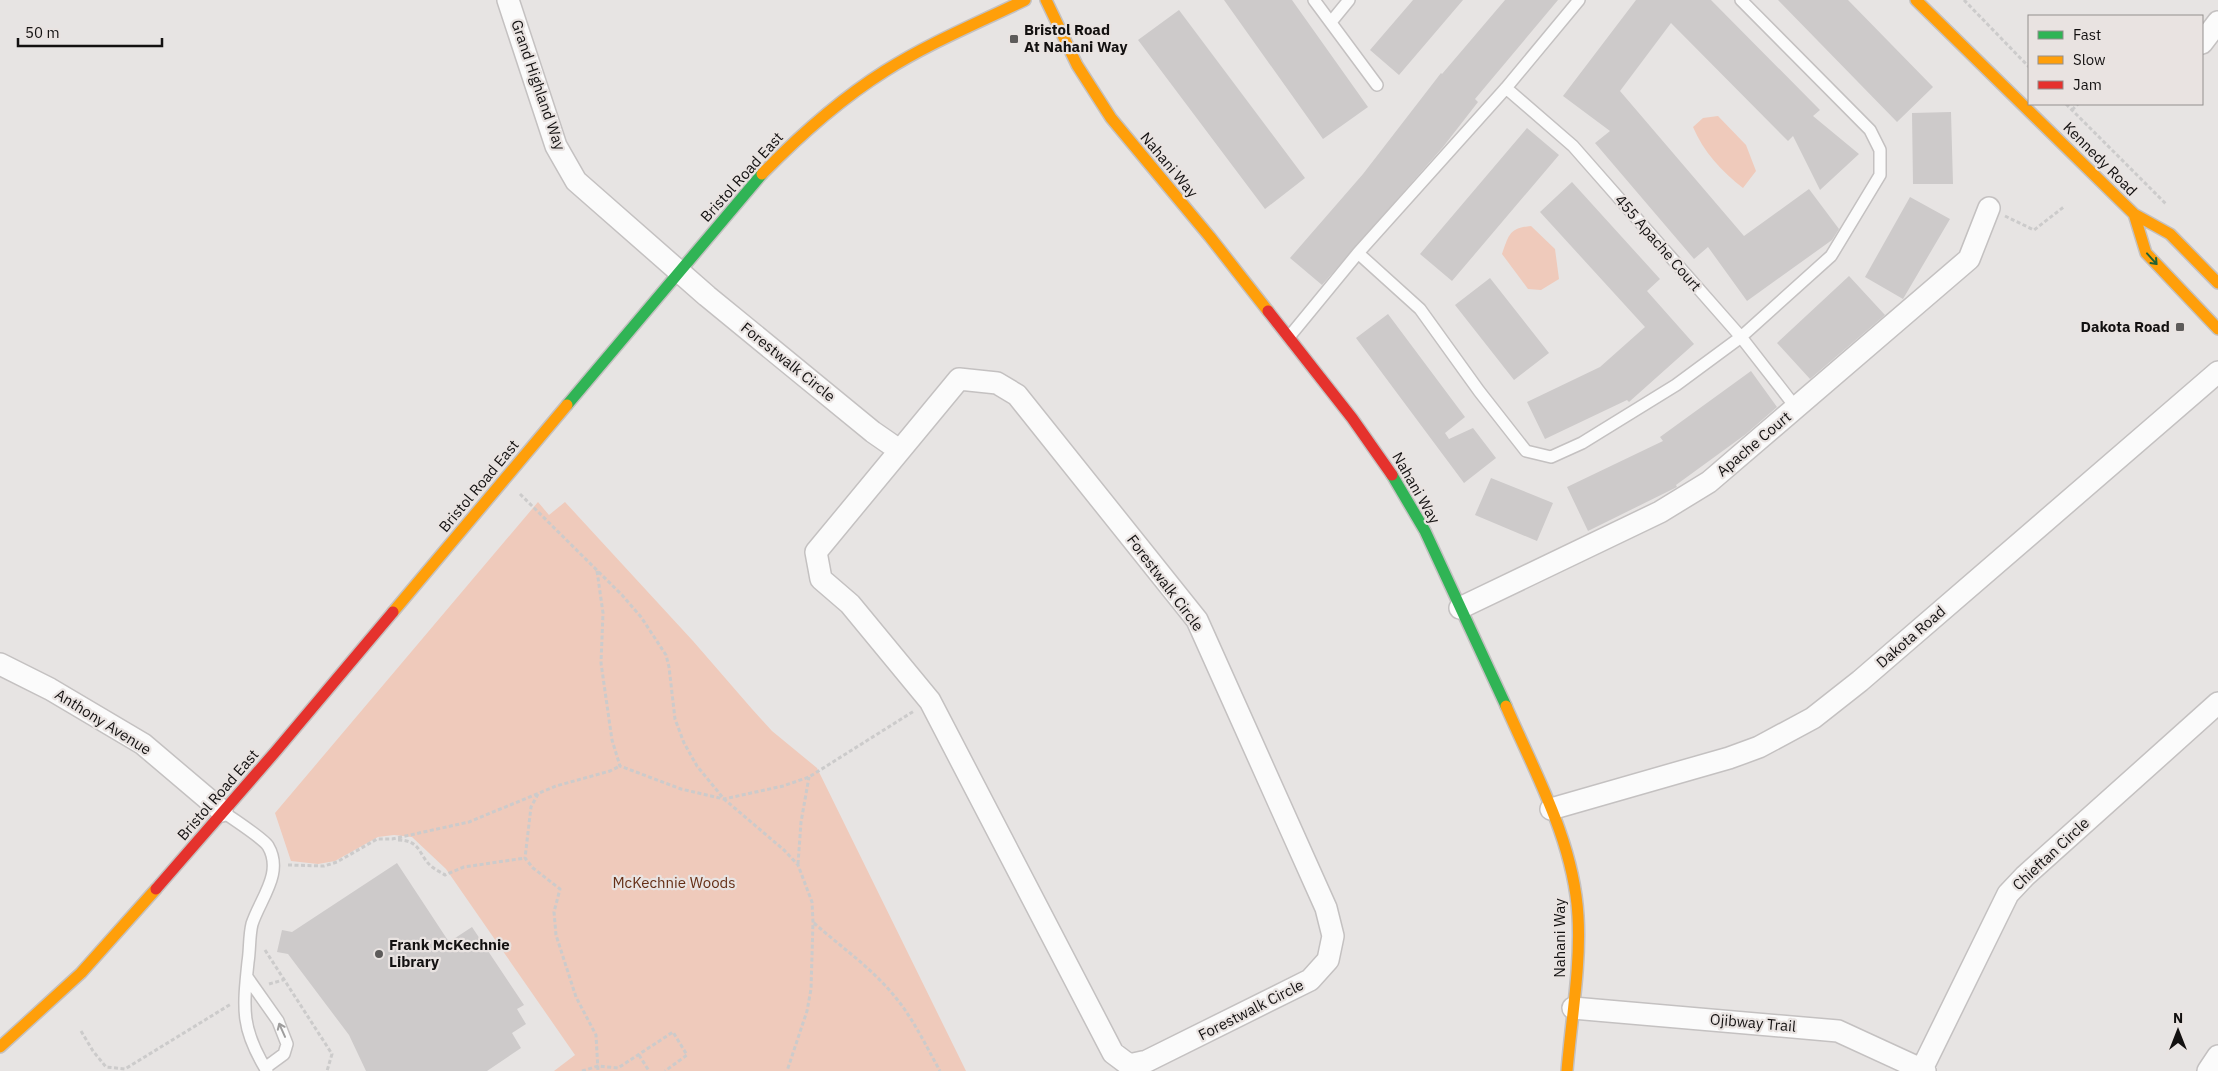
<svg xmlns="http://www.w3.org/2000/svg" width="2218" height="1071" viewBox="0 0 2218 1071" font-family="'IBM Plex Sans',sans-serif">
  <rect width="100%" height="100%" fill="#e7e4e3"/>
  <path fill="#efcabb" d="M1718,116l28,29 10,26 -13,17c-21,-16 -40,-37 -50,-61l10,-9z
    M1531,226l24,23 4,30 -18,11 -13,-1 -26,-35c7,-19 7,-26 29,-28z
    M538,502l11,13 16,-13 128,139 59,68 20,22 45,37 149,303h-412l21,-16 -129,-186 -34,-32 -18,-2 -16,2 -43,24 -17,3 -27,-3 -16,-48z"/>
  <path fill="#cdcaca" d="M1224,0h68l76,107 -45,32z
    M1413,0h50l-64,75 -29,-25z
    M1505,0h53l-83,99 3,3 -35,45 -121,138 -32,-27 73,-84 78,-101 1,1z
    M1636,0h75l109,110 -7,6 46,38 -39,36 -27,-54 -5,5 -117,-118 -51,68 124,145 65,-47 30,40 -7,11 -85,61 -39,-54 -14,12 -99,-116 15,-12 -47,-35z
    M1778,0h70l85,87 -36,35z
    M1179,10l126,168 -40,31 -127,-169z
    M1951,112l2,72h-40l-1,-71z
    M1527,128l32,27 -107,126 -32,-27z
    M1572,182l88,97 -13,12 47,53 -65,58 -2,-2 -82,39 -18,-37 73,-35 45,-40 -105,-115z
    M1910,197l40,22 -47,80 -38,-22z
    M1849,276l36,39 -75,64 -33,-36z
    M1490,278l59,75 -35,27 -59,-75z
    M1388,314l77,103 -20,16 4,6 24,-11 23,30 -32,25 -108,-145z
    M1751,371l26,36 -31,27 -70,51 1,2 -89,44 -21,-44 96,-46 -3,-4z
    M1491,478l62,25 -16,38 -62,-26z
    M397,863l52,79 23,-15 52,78 -7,4 9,15 -14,9 9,15 -34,23h-121l-17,-36 -61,-81 -11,-2 5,-22 10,2z"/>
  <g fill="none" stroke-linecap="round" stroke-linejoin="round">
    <g stroke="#c4c1c1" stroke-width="14">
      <path id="lane" d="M1314,0l63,85
        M1331,22l18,-22
        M1506,88l67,58 168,191 56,72
        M1358,253l62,56 59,82 47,60 25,6 31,-14 94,-58 65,-48 90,-81 49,-81v-25l-10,-20 -129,-130
        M1289,337l69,-84 148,-165 73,-88
        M222,811c9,7 41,27 46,35 16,27 -8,53 -16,78 -3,12 -2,26 -4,38 -5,48 -7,67 19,109
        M247,977l31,44 9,23 -3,10 -19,14"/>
    </g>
    <g stroke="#c4c1c1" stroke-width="24">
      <path id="street" d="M508,0l48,146 20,35 131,115 166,136 26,18
        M2202,43l16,-21
        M959,379l38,4 20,12 180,225 129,288 7,28 -5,24 -18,20 -163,81 -18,4 -16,-12 -183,-352 -80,-97 -29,-25 -5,-27z
        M1460,608l200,-96 49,-30 260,-223 20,-51
        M0,664l50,25 93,55 79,67
        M1551,809l178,-51 30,-11 54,-29 47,-37 358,-309
        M1573,1008l265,23 87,40
        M1922,1069l86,-175 17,-18 193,-173
        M2208,1071l10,-15"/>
    </g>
    <g stroke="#c4c1c1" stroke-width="14">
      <path id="fast" d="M567,405l195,-231
        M1392,475l33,56 81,175"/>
    </g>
    <g stroke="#c4c1c1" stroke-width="14">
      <path id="slow" d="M1046,0l31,65 34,53 99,119 58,74
        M1916,0l218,214 36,20 48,49
        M762,174c37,-38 77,-74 123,-103 44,-28 93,-48 140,-71
        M2134,214l12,39 72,76
        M393,612l174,-207
        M1506,706c29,67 68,136 72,210 3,50 -7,105 -11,155
        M0,1047l81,-74 75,-84"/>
    </g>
    <g stroke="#c4c1c1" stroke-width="14">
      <path id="jam" d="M1268,311l84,107 40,57
        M156,889l120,-138 117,-139"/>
    </g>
    <path stroke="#cccbcb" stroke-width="3" stroke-dasharray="4 2.5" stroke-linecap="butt" d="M1964,0l65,67
      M2066,104l100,100
      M2072,110l6,-6
      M2005,216l29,14 31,-24
      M520,494l102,101 19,22 25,38 3,12 6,52 9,24 13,23 27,33 60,51 14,15 14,37 1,20 -2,67 -4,22 -20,60
      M597,571l6,42 -2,50 11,77 8,26 61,23 43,10 59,-13 26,-9 105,-66
      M538,794l-7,13 -6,51 8,10 27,21 -6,23 2,23 20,62 20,38 2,36
      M398,840c23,0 21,16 33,26 4,4 10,6 14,9l19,-8 61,-9
      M798,864l3,-42 8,-45
      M288,865l36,1 13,-4 40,-23h15l77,-17 87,-36 54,-15 10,-5
      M814,923c27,24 59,46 82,75 18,22 30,48 44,73
      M265,950l67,104 -5,17
      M269,984l14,-4
      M81,1031l12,20 13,16 19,2 106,-65
      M639,1055l10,16
      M582,1071l16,-5 20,2 55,-36 14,23 -22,16"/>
    <use href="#lane" stroke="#fbfbfb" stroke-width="11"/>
    <use href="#street" stroke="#fbfbfb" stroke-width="21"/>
    <use href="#fast" stroke="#30b455" stroke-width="11"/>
    <use href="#slow" stroke="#ff9f0a" stroke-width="11"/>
    <use href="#jam" stroke="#e5322d" stroke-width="11"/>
  </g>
  <defs><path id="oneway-shaft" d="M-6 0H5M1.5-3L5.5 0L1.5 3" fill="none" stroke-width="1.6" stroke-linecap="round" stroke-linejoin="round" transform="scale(1.25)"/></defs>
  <use stroke="#226233" href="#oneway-shaft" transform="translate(2152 259) rotate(48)"/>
  <use stroke="#9e9d9d" href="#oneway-shaft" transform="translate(282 1030) rotate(-114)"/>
  <g fill="#5d5b5a" stroke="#e9e3e1" stroke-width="2">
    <rect x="1009" y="34" width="10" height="10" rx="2.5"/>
    <rect x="2175" y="322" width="10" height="10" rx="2.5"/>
    <circle cx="379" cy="954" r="5"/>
  </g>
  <g text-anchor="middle" stroke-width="4.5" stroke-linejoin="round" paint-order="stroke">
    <g font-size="15" font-weight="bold" fill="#131111" stroke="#e9e3e1" text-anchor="start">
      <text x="1024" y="35">Bristol Road<tspan x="1024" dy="17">At Nahani Way</tspan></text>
      <text x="2170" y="332" text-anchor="end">Dakota Road</text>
      <text x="389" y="950">Frank McKechnie<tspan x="389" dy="17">Library</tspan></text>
    </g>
    <g font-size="15" fill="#131111" stroke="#e9e3e1">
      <text transform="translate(538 85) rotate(71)" y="5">Grand Highland Way</text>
      <text transform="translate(2100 159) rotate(45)" y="5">Kennedy Road</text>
      <text transform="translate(1169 165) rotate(50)" y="5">Nahani Way</text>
      <text transform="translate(742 177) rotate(-48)" y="5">Bristol Road East</text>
      <text transform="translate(1658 243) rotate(49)" y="5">455 Apache Court</text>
      <text transform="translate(788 362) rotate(39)" y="5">Forestwalk Circle</text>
      <text transform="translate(1754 444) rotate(-40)" y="5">Apache Court</text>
      <text transform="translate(479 486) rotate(-50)" y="5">Bristol Road East</text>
      <text transform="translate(1416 488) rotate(60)" y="5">Nahani Way</text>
      <text transform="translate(1165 583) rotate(53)" y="5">Forestwalk Circle</text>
      <text transform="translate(1911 637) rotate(-41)" y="5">Dakota Road</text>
      <text transform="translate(103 722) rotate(32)" y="5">Anthony Avenue</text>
      <text transform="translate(218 795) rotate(-49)" y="5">Bristol Road East</text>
      <text transform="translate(2051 854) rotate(-43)" y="5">Chieftan Circle</text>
      <text transform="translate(1560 938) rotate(-90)" y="5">Nahani Way</text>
      <text transform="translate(1251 1010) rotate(-27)" y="5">Forestwalk Circle</text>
      <text transform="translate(1753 1023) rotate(5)" y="5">Ojibway Trail</text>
    </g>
    <g font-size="15" fill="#642e15" stroke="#e9e3e1">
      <text x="674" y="888">McKechnie Woods</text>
    </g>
  </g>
  <rect x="2028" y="15" width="175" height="90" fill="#e9e3e1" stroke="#938f8e"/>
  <rect x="2038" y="31" width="25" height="8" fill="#30b455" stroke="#938f8e"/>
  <text x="2073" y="40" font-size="15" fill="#131111">Fast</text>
  <rect x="2038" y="56" width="25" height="8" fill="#ff9f0a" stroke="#938f8e"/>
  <text x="2073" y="65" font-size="15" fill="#131111">Slow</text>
  <rect x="2038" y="81" width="25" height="8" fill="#e5322d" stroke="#938f8e"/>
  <text x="2073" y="90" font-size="15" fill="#131111">Jam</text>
  <g transform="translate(2178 1031)" stroke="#e9e3e1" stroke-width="4" paint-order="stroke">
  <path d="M0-4L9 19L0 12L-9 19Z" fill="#131111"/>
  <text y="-8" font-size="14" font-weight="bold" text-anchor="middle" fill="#131111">N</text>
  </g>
  <path d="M18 38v8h144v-8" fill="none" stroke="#131111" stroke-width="2.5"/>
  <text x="25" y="38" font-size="15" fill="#131111" stroke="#e9e3e1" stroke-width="4" paint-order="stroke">50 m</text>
</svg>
